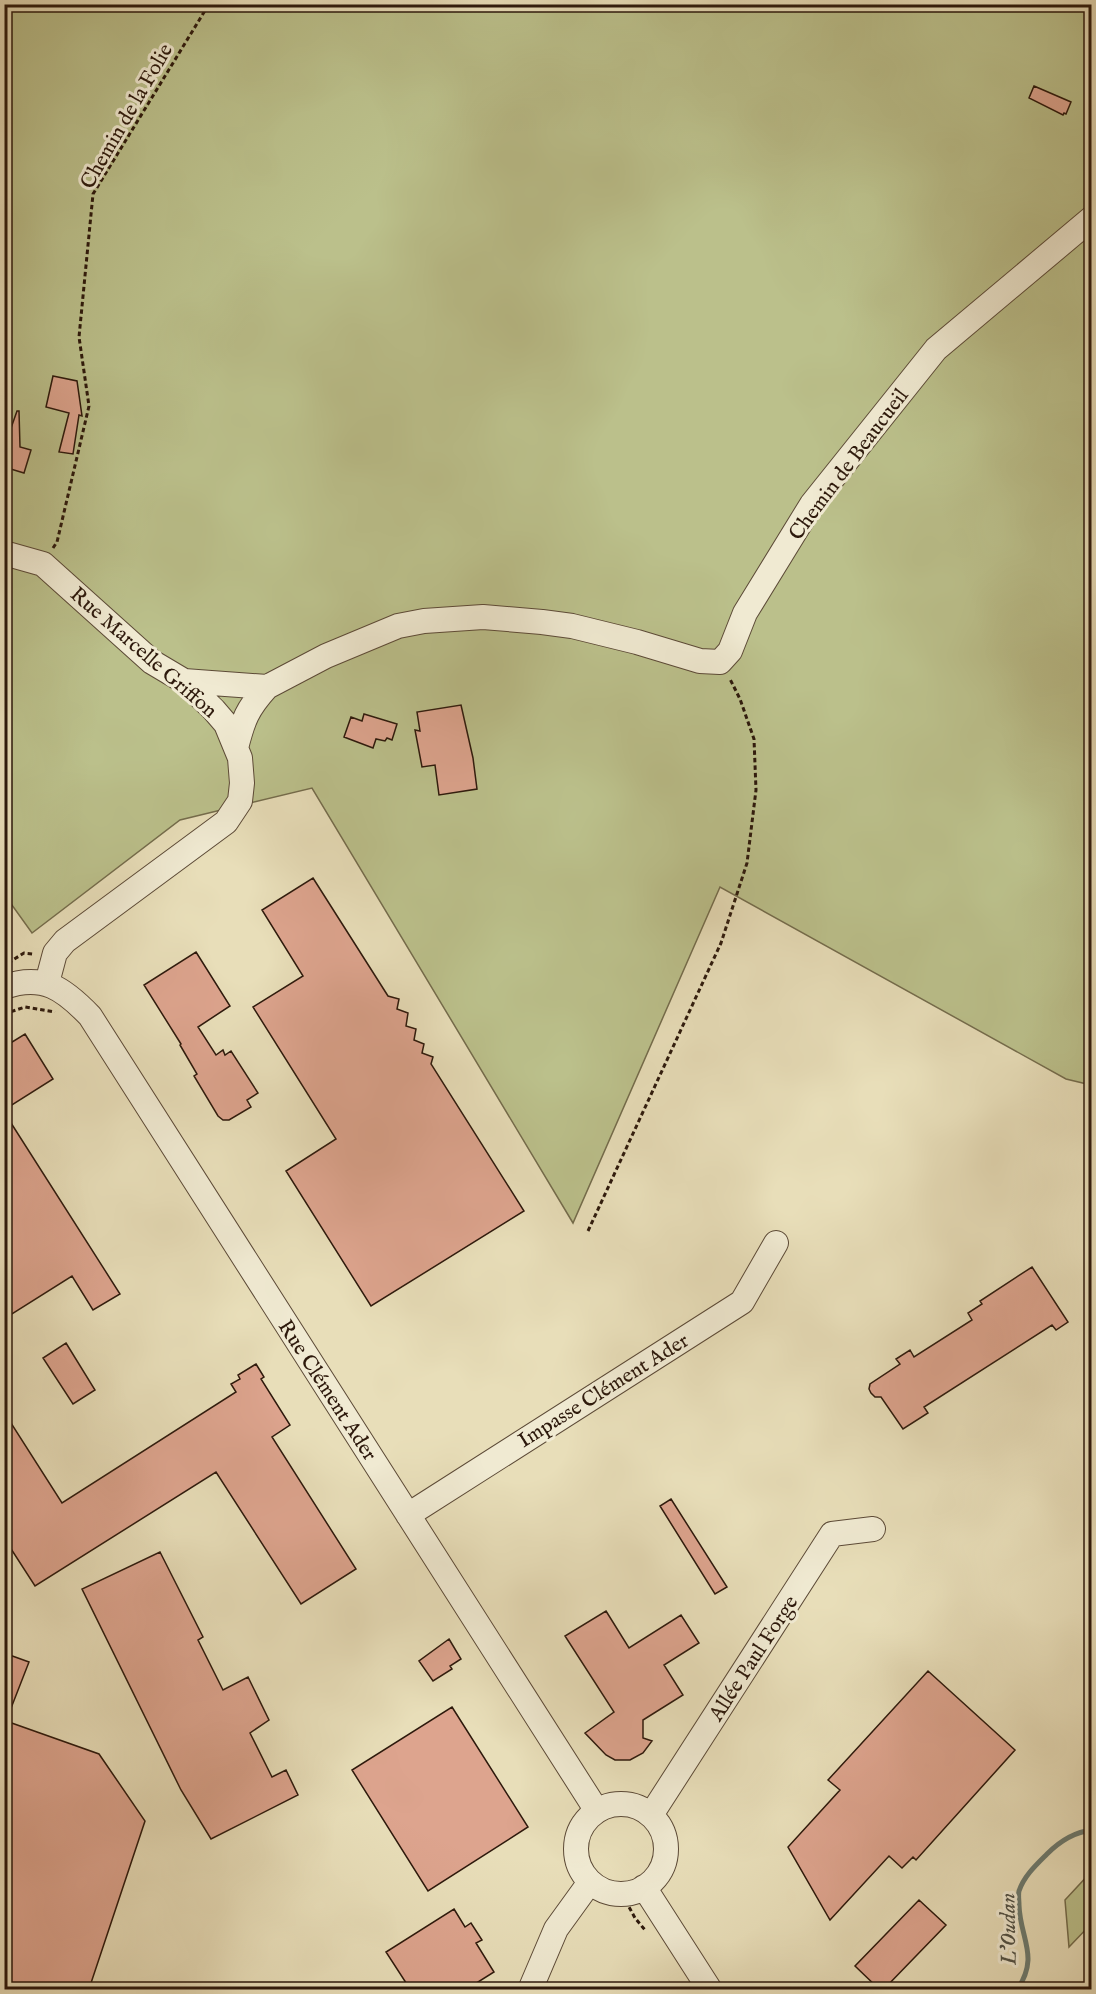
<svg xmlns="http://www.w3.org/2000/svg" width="1096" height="1994" viewBox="0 0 1096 1994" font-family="'IM FELL English',serif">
  <rect width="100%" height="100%" fill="#e8deb9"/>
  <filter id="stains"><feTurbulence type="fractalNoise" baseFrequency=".00333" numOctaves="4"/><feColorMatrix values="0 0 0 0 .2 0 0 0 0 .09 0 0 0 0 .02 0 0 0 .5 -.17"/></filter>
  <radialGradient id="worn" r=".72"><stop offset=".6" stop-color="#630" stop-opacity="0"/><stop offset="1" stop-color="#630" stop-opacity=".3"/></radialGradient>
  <path fill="#bbc08b" stroke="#746c4c" stroke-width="1.5" d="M4,5h1087v1080l-25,-6 -346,-192 -147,336 -261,-435 -132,32 -148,113 -28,-39z
    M1091,1872v52l-22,23 -4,-47z"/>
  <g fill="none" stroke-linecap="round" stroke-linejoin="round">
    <path stroke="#6d7b70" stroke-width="5" d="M1017,1990c23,-34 3,-51 2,-85 0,-5 -1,-10 0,-14 5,-15 17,-26 28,-37 12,-12 27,-22 45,-24"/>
  </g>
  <path fill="#dda48e" stroke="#2d190c" stroke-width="1.5" d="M1034,86l37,16 -5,12 -2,-1 -1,2 -34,-17z
    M53,376l24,5 5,35 -3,-1 -6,39 -14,-2 10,-39 -23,-6z
    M17,411h2l1,36 11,3 -7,23 -20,-6v-19z
    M461,705l12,53 4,31 -38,6 -4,-30 -13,2 -7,-37 5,1 -3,-19z
    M364,714l33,10 -5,16 -5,-2 -2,3 -9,-2 -3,9 -29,-11 7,-20 11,4z
    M313,878l75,118 11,3 -2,10 11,4 -2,13 10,3 -2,11 10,4 -2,9 11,4 -2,7 93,147 -153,95 -85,-135 50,-32 -83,-132 50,-31 -41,-66z
    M196,952l34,54 -32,21 18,28 7,-5 2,5 6,-4 27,42 -11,7 4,7 -22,13h-6l-5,-4 -24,-40 3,-2 -17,-29 1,-1 -37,-59z
    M25,1034l28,45 -49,31v-63z
    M4,1112l116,182 -27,16 -21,-34 -68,43z
    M1032,1267l36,55 -12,8 -4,-5 -128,82 4,6 -25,16 -22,-32h-6l-4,-4 -2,-4 1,-5 30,-20 -4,-5 14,-9 4,7 58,-37 -4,-7 14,-9 -2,-3z
    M66,1343l29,47 -22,14 -30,-46z
    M256,1364l8,13 -3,2 29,46 -18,12 84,132 -55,35 -85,-132 -181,114 -31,-48v-126l58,91 174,-111 -5,-8 9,-5 -2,-4z
    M671,1499l56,88 -12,7 -55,-88z
    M160,1552l43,85 -5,3 25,50 25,-13 21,43 -19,13 22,44 14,-7 12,25 -87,44 -30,-49 -99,-201z
    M606,1611l23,37 52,-33 18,28 -35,22 19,30 -40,25v18l9,3 -9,12 -13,7h-15l-9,-5 -21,-22 29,-21 -49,-76z
    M449,1639l12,20 -11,7 2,3 -19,12 -14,-20z
    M4,1653l25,9 -23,59 93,33 46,67 -56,168h-85z
    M928,1671l87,79 -99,110 -3,-3 -11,11 -13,-12 -59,64 -42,-73 52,-57 -12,-10z
    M452,1707l76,120 -100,64 -76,-121z
    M919,1900l27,25 -62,64h-5l-24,-23z
    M454,1909l11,18 6,-4 11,17 -6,3 18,29 -27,17h-57l-24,-37z"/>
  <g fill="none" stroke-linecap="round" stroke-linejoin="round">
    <g stroke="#5c4a37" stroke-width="26">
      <path id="minor" d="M4,553l39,11 109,98 32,19 30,29 12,14 14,34 2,25 -2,18 -14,21 -161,119 -10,12 -8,30
        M184,681l83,6c-20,22 -24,33 -31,61
        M267,687l59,-31 72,-30 26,-5 59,-4 59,5 30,4 65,16 63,19 20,1 10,-11 15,-38 67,-109 124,-155 156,-131
        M4,987c39,-14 60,2 86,29l507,795
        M408,1515l334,-213 34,-59
        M576 1849a45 45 0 1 1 90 0a45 45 0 1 1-90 0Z
        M651,1815l181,-281 41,-5
        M644,1887l66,103
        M530,1990l26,-61 34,-47"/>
    </g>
    <path stroke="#2d190c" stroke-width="3" stroke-dasharray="4.5 3" stroke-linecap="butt" d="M53,548l4,-6 32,-136 -10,-69 14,-143 116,-190
      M8,963l16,-10 9,1
      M4,1014l21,-7 30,5
      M588,1231l133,-288 26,-80 9,-73 -2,-51 -14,-40 -10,-20
      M622,1894l13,24 10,12"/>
    <use href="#minor" stroke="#f0ead2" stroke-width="24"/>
  </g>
  <g text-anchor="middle" stroke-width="6" stroke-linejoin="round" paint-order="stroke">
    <g font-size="21" fill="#2d190c" stroke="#f0ead2">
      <text transform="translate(126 116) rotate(-60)" y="7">Chemin de la Folie</text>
      <text transform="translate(848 464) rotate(-53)" y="7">Chemin de Beaucueil</text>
      <text transform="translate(144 652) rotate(41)" y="7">Rue Marcelle Griffon</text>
      <text transform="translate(328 1390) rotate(57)" y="7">Rue Clément Ader</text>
      <text transform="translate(603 1390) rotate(-32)" y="7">Impasse Clément Ader</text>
      <text transform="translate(753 1658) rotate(-57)" y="7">Allée Paul Forge</text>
    </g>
    <g font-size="22" font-style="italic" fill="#525246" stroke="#f0ead2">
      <text transform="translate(1007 1929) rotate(-91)" y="8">L'Oudan</text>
    </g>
  </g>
  <rect width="1096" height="1994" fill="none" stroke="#e8deb9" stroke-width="24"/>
  <rect x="6" y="6" width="1084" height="1982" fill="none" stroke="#2d190c" stroke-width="3"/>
  <rect x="12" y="12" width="1072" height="1970" fill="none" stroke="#2d190c" stroke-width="1.5"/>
  <rect width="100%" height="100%" filter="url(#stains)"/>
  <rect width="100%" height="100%" fill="url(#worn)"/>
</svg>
